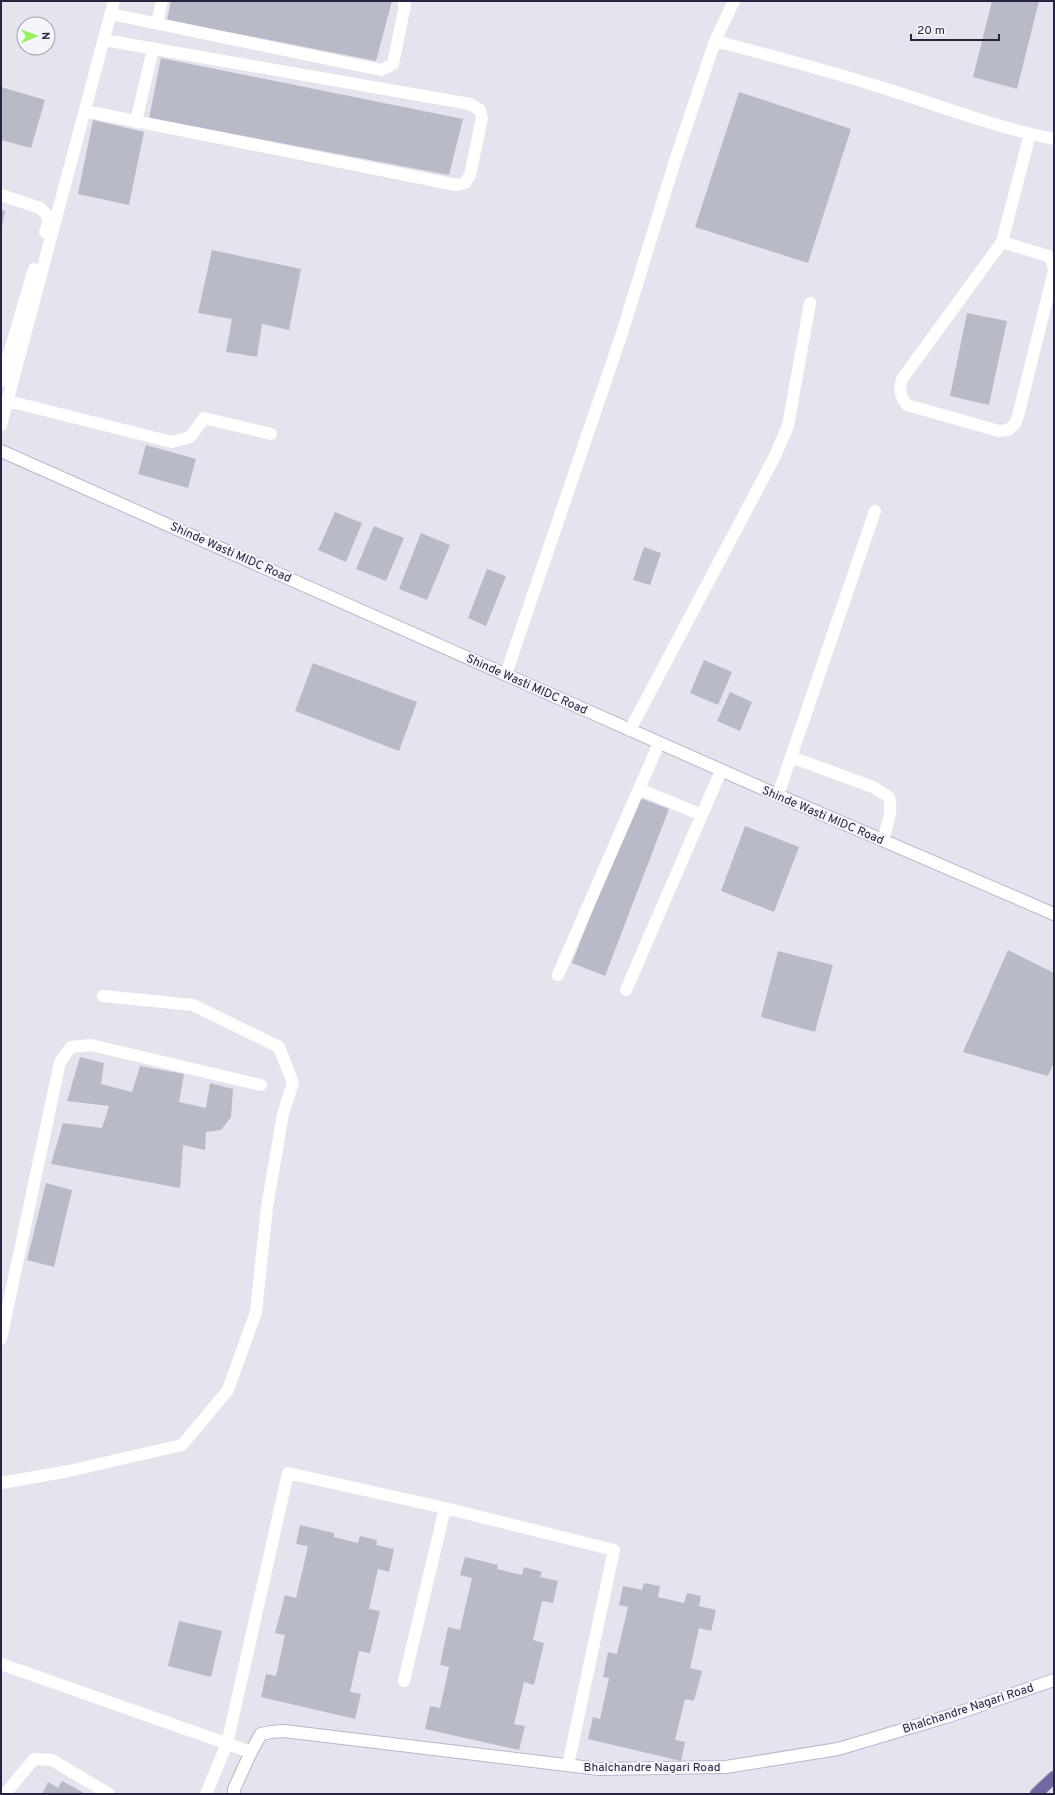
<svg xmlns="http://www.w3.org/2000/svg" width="1055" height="1795" viewBox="0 0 1055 1795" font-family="Overpass,sans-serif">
  <rect width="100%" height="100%" fill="#e3e4ed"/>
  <path fill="#b9bac8" d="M171,1h221l-16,60 -209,-41z
    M992,1h47l-22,88 -44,-12z
    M161,58l302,61 -14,56 -300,-57z
    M1,87l44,13 -14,48 -30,-8z
    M739,92l112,37 -43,134 -113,-36z
    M93,120l51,12 -15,73 -51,-11z
    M1,210l4,1 -3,16h-1z
    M212,250l89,19 -12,61 -27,-6 -5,33 -31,-5 6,-33 -34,-6z
    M967,313l40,8 -18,84 -39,-9z
    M146,445l50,14 -8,29 -50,-14z
    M335,512l27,11 -16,39 -28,-12z
    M374,526l30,12 -18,43 -30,-12z
    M421,533l29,12 -23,55 -28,-11z
    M644,547l17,6 -11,32 -17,-5z
    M487,569l19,7 -20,50 -18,-8z
    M704,660l28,12 -14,33 -28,-12z
    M313,663l104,39 -18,49 -104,-40z
    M730,692l22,10 -12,29 -23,-10z
    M637,797l32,12 -64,167 -33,-13z
    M745,826l54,21 -25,65 -53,-21z
    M1008,950l46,23v89l-6,14 -85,-24z
    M778,951l55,14 -18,67 -54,-15z
    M80,1057l24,6 -3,21 31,8 8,-26 44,8 -5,28 27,6 4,-25 23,6 -2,28 -10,13 -15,2 -1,18 -22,-5 -3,43 -129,-24 12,-41 39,5 7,-22 -42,-5z
    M46,1183l26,7 -18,77 -27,-7z
    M300,1525l34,8v4l24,6 2,-7 17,4 -1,5 18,4 -5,23 -11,-3 -9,40 11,2 -10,42 -11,-2 -9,41 11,2 -6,25 -94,-22 5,-23 10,2 9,-41 -10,-2 10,-38 11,3 12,-52 -12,-2z
    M465,1557l33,8 -1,4 25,6 2,-8 18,5 -2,5 18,4 -5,22 -11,-2 -9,39 11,3 -10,42 -10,-3 -10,42 11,2 -6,24 -94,-21 5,-23 10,2 9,-41 -9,-2 8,-38 12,3 12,-52 -12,-3z
    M644,1583l16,3 -2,11 26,6 3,-10 14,3 -2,10 17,4 -5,21 -12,-3 -9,40 12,3 -8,30 -9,-2 -10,41 10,2 -4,19 -93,-22 5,-22 7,2 9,-41 -6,-1 5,-25 9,2 11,-47 -9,-2 4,-19 19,4z
    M179,1621l43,10 -11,46 -43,-11z
    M62,1781l24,13h-44l6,-12 10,6z"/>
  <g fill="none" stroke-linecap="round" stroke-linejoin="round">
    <g stroke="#b7b7cd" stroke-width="14">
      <path id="secondary" d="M1,451l765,339 288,124
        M234,1794v-5l17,-37 10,-18 10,-2 13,-1 315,38 127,-2 112,-18 111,-33 105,-36"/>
    </g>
    <g stroke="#c2c1c9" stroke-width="14">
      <path id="primary" d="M1036,1794l18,-17"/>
    </g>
    <path stroke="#fff" stroke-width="12" d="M630,730l144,-272 14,-32 22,-123
      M791,757l82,30 16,10c4,15 -2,28 -6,43
      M778,795l97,-284"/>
    <path stroke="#fff" stroke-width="12" d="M111,14l270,56 12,-6 12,-59 -2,-4
      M157,23l5,-22
      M715,41c54,14 108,28 162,45 59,18 116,41 177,53
      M85,111l371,74 9,-2 5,-8 12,-57 -2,-8 -10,-6 -366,-64
      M136,122l17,-73
      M1,195l39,13 7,7 1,9 -3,8
      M1002,242l46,14 4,4 2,11 -36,145 -3,8 -7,6 -9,1 -92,-26c-7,-9 -8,-15 -5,-26l100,-137 28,-108
      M1,381l33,-112
      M8,401l164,41 18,-5 14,-19 67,16
      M1,425l113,-424
      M506,674l117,-344 51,-166 41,-123 19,-40
      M639,789l63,26
      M558,975l101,-232
      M626,990l95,-219
      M1,1339l59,-277 11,-15 20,-2 170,40
      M1,1483l68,-12 113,-26 46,-55 28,-78 11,-105 16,-93 10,-31 -14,-36 -86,-42 -90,-9
      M1,1664l250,88
      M404,1681l41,-173
      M5,1794l29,-35 18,1 57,34
      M206,1794l21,-50 61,-271 157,35 169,42 -46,215"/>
    <use href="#secondary" stroke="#fff" stroke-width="12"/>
    <use href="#primary" stroke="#6e68a3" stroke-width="12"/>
  </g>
  <g text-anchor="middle" stroke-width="4" stroke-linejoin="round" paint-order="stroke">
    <g font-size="12" fill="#25233f" stroke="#f4f5f9">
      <text transform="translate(231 552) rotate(24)" y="4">Shinde Wasti MIDC Road</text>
      <text transform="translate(527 684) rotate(24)" y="4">Shinde Wasti MIDC Road</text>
      <text transform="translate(823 815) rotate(23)" y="4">Shinde Wasti MIDC Road</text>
      <text transform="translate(968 1708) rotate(-18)" y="4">Bhalchandre Nagari Road</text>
      <text x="652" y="1771">Bhalchandre Nagari Road</text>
    </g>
  </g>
  <rect width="1055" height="1795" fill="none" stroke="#25233f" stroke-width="4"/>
  <g transform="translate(36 36) rotate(89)"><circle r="19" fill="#f4f5f9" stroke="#a1a1af"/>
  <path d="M0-3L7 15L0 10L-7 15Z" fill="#96f25c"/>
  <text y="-6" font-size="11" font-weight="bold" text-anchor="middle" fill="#25233f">N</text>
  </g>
  <path d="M911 34v6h88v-6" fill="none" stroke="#25233f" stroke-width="2"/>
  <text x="917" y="34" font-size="12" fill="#25233f" stroke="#f4f5f9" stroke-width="3" paint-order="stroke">20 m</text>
</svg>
